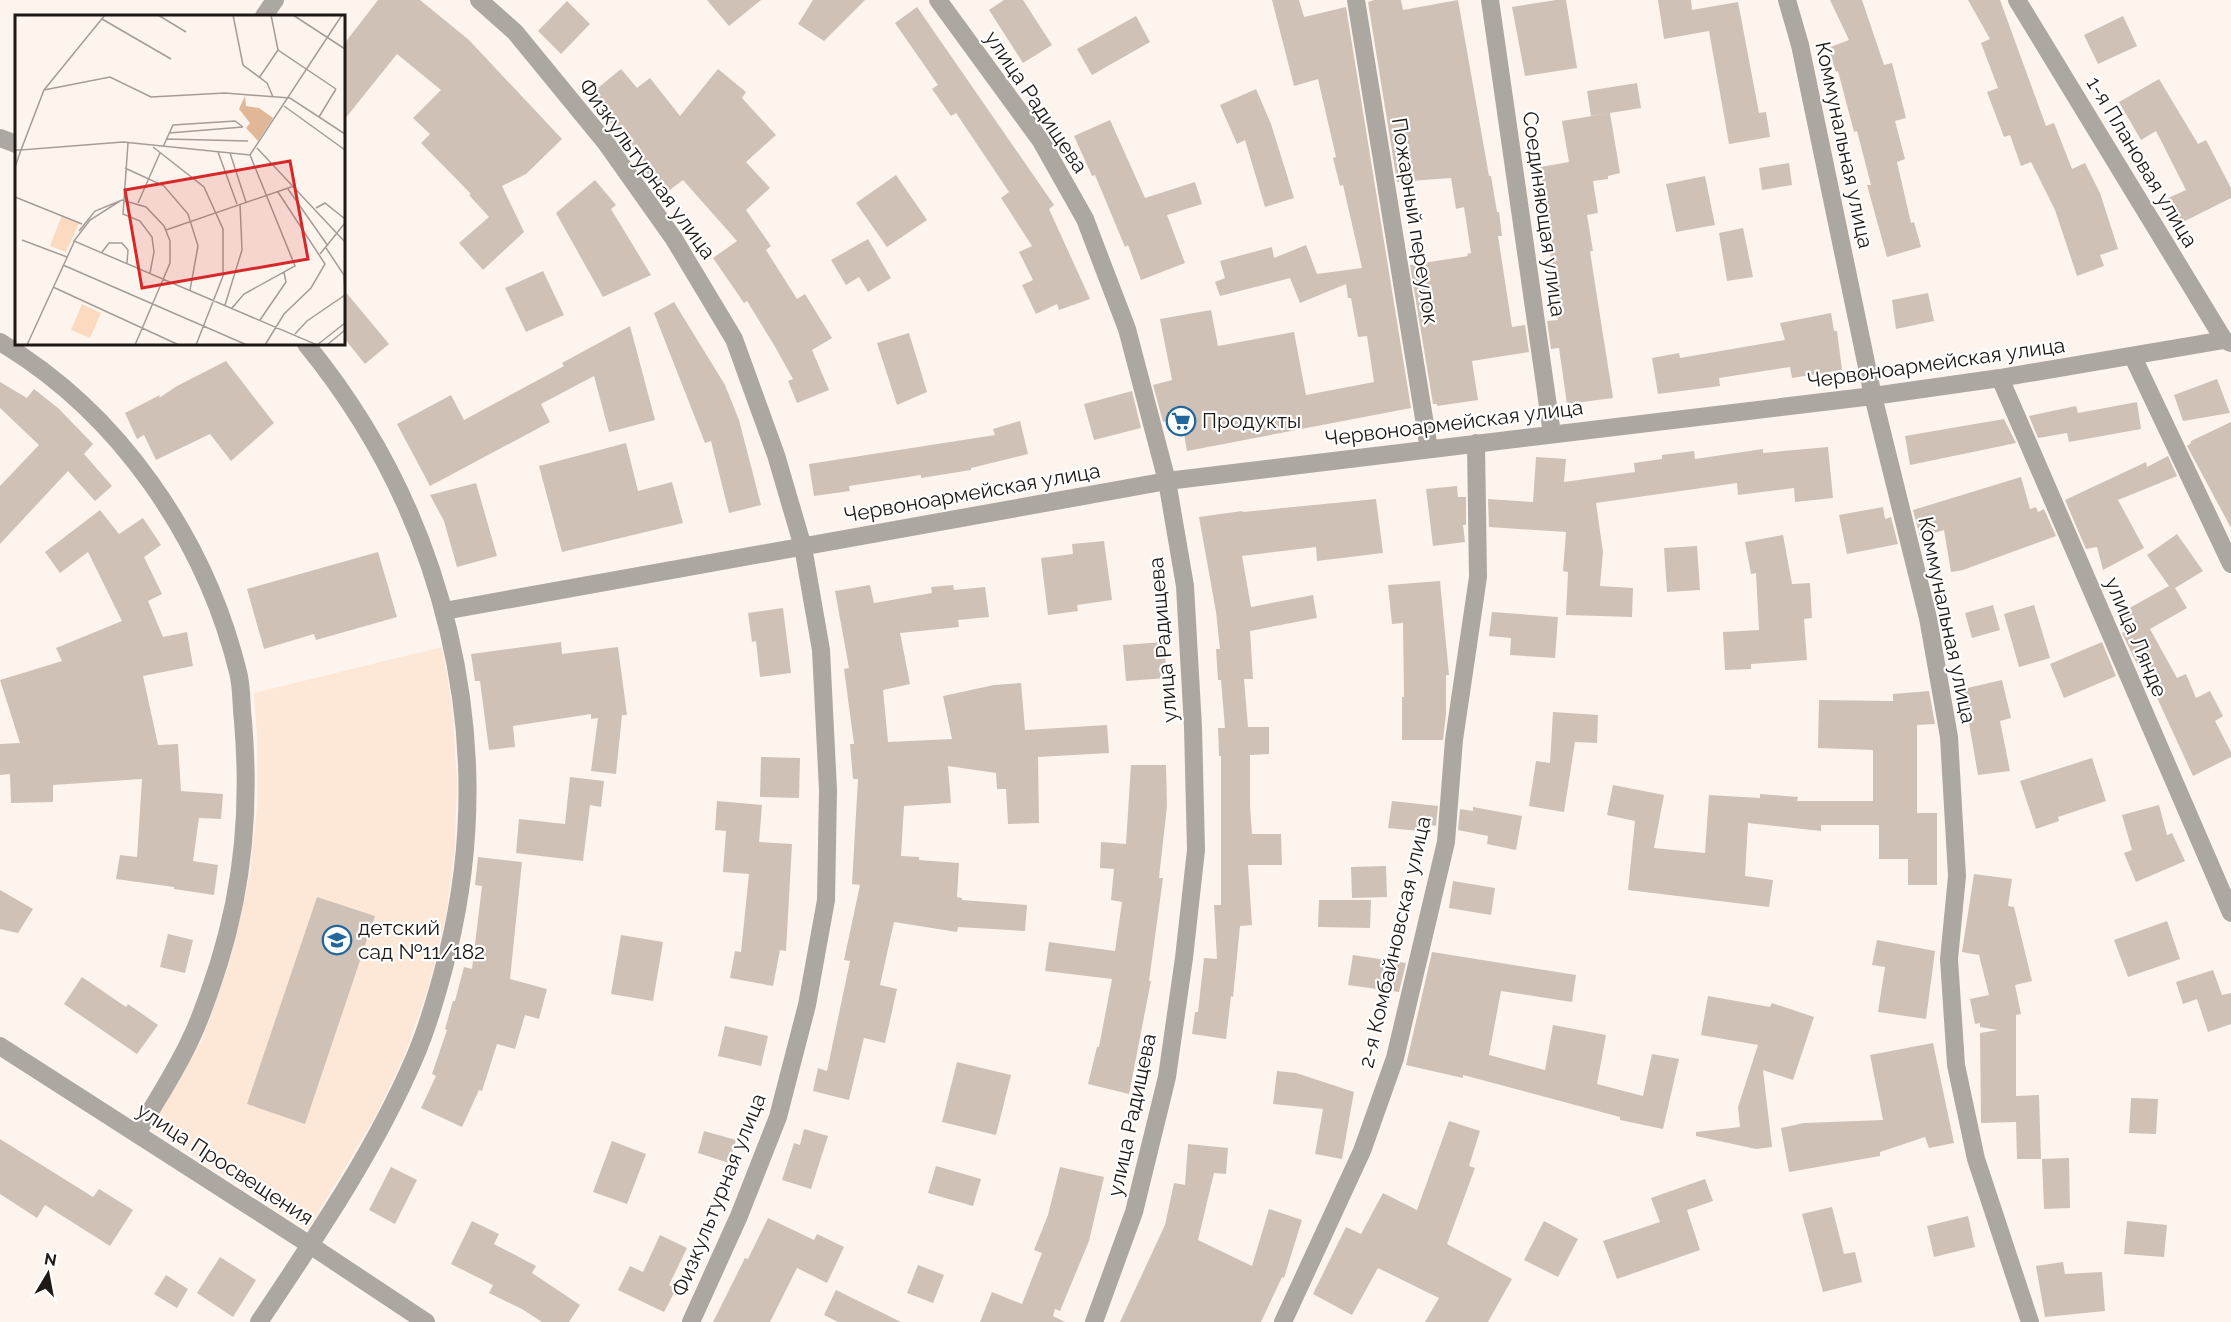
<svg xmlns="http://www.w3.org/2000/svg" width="2231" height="1322" viewBox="0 0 2231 1322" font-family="Raleway,sans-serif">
  <rect width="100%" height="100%" fill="#fdf4ed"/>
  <path fill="#fde8d7" d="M442,647l10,58 5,74 -2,69 -9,68 -18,73 -23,65 -30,63 -67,113 -157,-102 51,-89 27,-75 21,-91 7,-68v-67l-3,-45z"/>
  <path fill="#d0c1b6" d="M378,0h42l49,40 93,99 -36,35 -24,12 22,46 -41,38 -24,-27 30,-26 -20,-22 2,-1 -50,-51 9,-9 -17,-16 28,-28 -44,-36 -53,66v-76z
    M707,0h54l-32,26z
    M813,0h52l-41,41 -26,-17z
    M1004,0h19l29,45 -29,18 -34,-53z
    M1272,0h27l5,17 42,-10 65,401 -224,43 -6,-34 -18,5 -10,-37 19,-5 -12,-61 51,-9 7,36 76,-14 12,63 68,-13 -7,-46 -9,1 -7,-39h-3l-2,-14 -46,19 -10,-25 -70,18 -5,-14 10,-4 -5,-17 52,-14 2,11 32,-13 11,29 45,-6 -19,-83 -3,1 -7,-28 3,-1 -18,-78 -24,7z
    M1374,0h27l2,10 55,-10 31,176h2l6,36h2l3,24h-4l14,91 13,-2 4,27 -57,9 6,39 -41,6v-2h-4l-23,-139 58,-9 -1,-2 4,-1 -7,-46 -8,2 -5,-31 -54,4 -29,-180z
    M1556,0h10l11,68 -52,8 -13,-69z
    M1658,0h33l1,10 46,-8 21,111 7,-1 4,25 -41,7 -20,-113 -45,8z
    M1830,0h32l22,65 8,-2 14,55 -11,3 10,38 -8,3 14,61 3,-1 7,25 -34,10 -20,-72h4l-14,-54 -3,1 -16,-61 -2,1 -8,-24 21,-8z
    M1968,0h32l46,126 8,-3 18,46 13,-6 15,30 18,56 -18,6 4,11 -27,10 -22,-66 -24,-48 -10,4 -11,-31 -6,2 -17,-45 11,-4 -17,-45 9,-4z
    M567,1l23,23 -29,30 -23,-23z
    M917,7l137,198 -5,4 41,90 -31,11 -2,-6 -21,10 -14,-29 11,-5 -14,-28 13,-6 -31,-48 8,-6 -53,-79 -5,3 -19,-27 6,-4 -43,-62z
    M1136,16l14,26 -58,33 -15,-26z
    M2123,16l14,30 -39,18 -14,-29z
    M621,69l16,19 13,-10 30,38 38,-47 28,23 -4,6 34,37 -30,27 24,26 -24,22 25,36 -5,4 31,49 8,-5 27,44 -20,12 17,40 -32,13 -9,-22 5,-2 -19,-34 -27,-44 -3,2 -31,-45 24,-17 -54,-61 -20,15 -27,-36 3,-2 -51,-61z
    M2159,79l39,65 8,-4 25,48v10l-50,25 -13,-25 18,-8 -30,-59 -15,9 -22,-38z
    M1637,83l4,25 -50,8 -4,-25z
    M1256,89l15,35 23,74 -29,9 -20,-67 -8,4 -17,-39z
    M1610,113l10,60 -12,3v3l-15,2 5,32 -11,2 6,36h-3l5,33 18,114 -46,6 -8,-56 -8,1 -4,-28 11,-1 -3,-17 2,-1 -10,-71h3l-10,-64 29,-5 -7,-41z
    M1110,120l35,78 50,-16 7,22 -35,11 18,48 -44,17 -13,-35 -3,2 -30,-72 -3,1 -18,-40z
    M1789,163l3,22 -30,5 -3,-22z
    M896,175l31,45 -40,27 -31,-44z
    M1705,176l10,49 -39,7 -10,-48z
    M595,180l21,25 -5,4 40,66 -48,22 -47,-84z
    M1743,228l10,49 -26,4 -8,-48z
    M868,239l23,39 -23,14 -9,-15 -13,8 -15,-25z
    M543,271l21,44 -38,17 -21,-44z
    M344,290l45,54 -24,20 -21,-26z
    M1928,293l6,28 -38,8 -4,-29z
    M674,302l51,83 14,35 22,85 -32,8 -18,-72 -6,2 -51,-130z
    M1831,313l3,18h3l5,39 -50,8 -2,-11 -71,11 1,8 -62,8 -6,-36 27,-5 1,5 105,-18 -5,-17z
    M630,326l25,94 -46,12 -15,-56 -53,28 9,18 -120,64 -33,-62 54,-29 13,25 100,-54 -2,-3z
    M909,333l18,59 -30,13 -20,-62z
    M226,361l48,62 -43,38 -21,-27 -54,26 -12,-25 -7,4 -12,-26 35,-18 -1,3 18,-12z
    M2217,379l13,34 -47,8 -9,-26z
    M0,382l27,16 7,-9 24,19 35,36 -9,10 28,32 -17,15 -27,-30 -68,73v-58l39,-41 -39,-37z
    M1132,391l9,37 -47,12 -10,-36z
    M2137,402l4,27 -72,13 -2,-9 -29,5 -9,-22 47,-10 2,7z
    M2004,419l12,24 -106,22 -5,-29z
    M1020,421l8,33 -57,14v2l-50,8v-3l-72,11 1,5 -36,5 -5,-32 186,-29 -2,-6z
    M2231,422v106l-44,-82 4,-3v-2z
    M626,443l12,48 34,-9 11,41 -121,29 -23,-86z
    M1828,447l5,51 -38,4 -1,-14 -56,7 -1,-12 -141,20 7,49 -3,34 33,2 -1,29 -66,-2 2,-43 -5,-1 3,-39 -77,-5 -1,-28 45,3 3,-45 30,2 -2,23 71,-10 -1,-9 28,-4v-4l32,-4 1,8 68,-10v4z
    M2168,456l9,20 -59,24 26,48 -41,22 -6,-23 -11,2 -21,-49 81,-38 1,5z
    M2021,477l9,32 6,-2 2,5 6,-3 12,27 -93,34 -12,2 -7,-42 -24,7 -7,-27z
    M476,483l21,73 -40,11 -13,-46 -14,-26z
    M1457,486l1,11h8v28h-3l2,17 -32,4 -7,-57z
    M1376,499l7,54 -66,8 -1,-14 -74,9 9,51 62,-12 4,23 -67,13 3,48h-9l4,48h21v27l-19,1v51l2,28h29l1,31h-34l4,60 -12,1 -7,71 -2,-1 -5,43 -34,-5 3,-22h3l6,-54 13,1 -3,-54h7v-149h-2l-1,-28h7l-4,-48h-3l-2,-31h4l-4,-37 -17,-95 43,-6 1,1z
    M1883,507l2,12 6,-2 7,27 -51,10 -8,-39z
    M100,510l19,24 24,-16 18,27 -17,12 18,37 -14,7 15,36 24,-5 6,34 -50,10 15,69 20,-1 3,47 42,3 -2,25 -22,-1 -6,43 25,4 -4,30 -40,-6v-2l-58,-8 4,-24 17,2 5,-78 -89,6v17l-42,1 -1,-29 -10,1v-31l20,-1 -20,-63 62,-19 -6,-13 66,-27 -34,-69 -28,21 -15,-21z
    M2177,534l26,37 -28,17 12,20 -37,21 27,49 9,-4 10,24 14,-7 13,25 -8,5 16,31v5l-38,19 -51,-111 -4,1 -6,-12 -10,-21 4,-2 -9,-16 52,-29 -22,-31z
    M1783,535l9,49 18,-1 2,35 -8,1 3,41 -56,4v5l-26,1 -2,-38 36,-2 -3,-57 -5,1 -6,-32z
    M1104,541l8,59 -35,5 1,6 -30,4 -7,-57 32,-4 -1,-10z
    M1697,546l3,44 -33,2 -3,-44z
    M378,552l19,65 -81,23 -2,-6 -50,15 -17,-60z
    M1440,581l9,94h-3v39l-3,26h-41v-43h2l-1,-74 -11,1 -4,-39z
    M870,585l4,18 58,-10 -1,-6 22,-2 1,5 31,-3 4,30 -31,3 1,7 -59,6 10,51 -27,6 5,52 64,-3 -9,-43 51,-11 27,-2 4,47 82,-5 2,28 -71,4 1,66 -31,1 -2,-35h-9l-1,-16 -48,-7 3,37 -47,3 -3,50 18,1v3l40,3 -2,34 5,1v2l65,5 -2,26 -67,-4 -1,5 -63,-10 -14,63 17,4 -12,54 -21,-5 -15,62 -36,-9 5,-23 9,3 23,-110 -6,-1 16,-75 -8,-1 6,-105h-5l-3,-35h4l-10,-75 5,-1 -14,-77z
    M1993,605l7,25 -28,8 -7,-25z
    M2034,605l16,53 -31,9 -15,-53z
    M783,608l8,65 -31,4 -4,-36 -4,1 -4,-29z
    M1492,612l66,5 -3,41 -45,-3 1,-17 -22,-2z
    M561,642l1,12 56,-7 9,68h-5l-6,59 -25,-3 7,-53 -7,1v-5l-78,12 2,21 -26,3 -9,-69h-5l-4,-27z
    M1164,642l3,36 -41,3 -3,-36z
    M2102,642l14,34 -52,22 -14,-34z
    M2002,680l9,38 -11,3 10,50 -32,4 -15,-86z
    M1929,691l6,33 -18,1v88h20v72h-29v-26h-29v-34h-58v6l-73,-8 -3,53 28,4 -4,27 -141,-17 7,-69 -28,-6 6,-30 51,10 -10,53 51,5 4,-58 51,3v-4l38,3 -1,4h76v-51l-55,-2 1,-48 74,1v-7z
    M1553,712l45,3 -1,28 -22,-1 -11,70 -35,-6 7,-45 14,2z
    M761,757l39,1 -1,40 -39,-1z
    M2092,758l14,43 -48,16 1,4 -23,8 -16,-48z
    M1131,765h35l1,41 -8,72h4l-14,103h2l-22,113 -41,-10 9,-37h2l13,-68 -67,-8 4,-29 66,9 7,-49 -11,-2 3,-31 -14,-1 1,-26 25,2z
    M570,777l34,4 -3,26 -11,-2 -7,56 -67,-8 3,-34 46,5z
    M717,801l45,4 -3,37 33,2 -6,107 -6,-1 -7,36 -43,-8 5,-27 6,1 8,-78 -26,-2 3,-41 -11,-1z
    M1392,801l46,5 -2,20 -6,-1 -1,7 -41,-4z
    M2159,805l8,30 5,-2 13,28 -49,21 -12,-29 8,-3 -10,-35z
    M1473,807l49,9 -6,34 -29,-6 1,-8 -30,-6 2,-21 13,2z
    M478,857l44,5 -12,117 37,10 -8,30 -14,-4 -10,34 -18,-5 -15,47 -3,-1 -17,37 -41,-19 15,-32 -4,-2 15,-44 -2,-1 8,-28h2l9,-34 8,2 10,-83 -7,-1z
    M1386,866l1,31 -35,1 -1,-31z
    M1974,874l38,5 -4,27 6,1 18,74 -17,4 6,29 -5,1v81l23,-1 2,64h-24l-1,-37 -35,1 -1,-90 18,-3 -18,-3v-4l-5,1 -5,-25 19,-4 -10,-40 -17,-3z
    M1453,881l42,7 -4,27 -42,-7z
    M0,890l33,19 -15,24 -18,-4z
    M317,897l58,19 -70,208 -58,-20z
    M1319,900h52l-1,28 -52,-1z
    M2167,921l13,38 -52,18 -14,-37z
    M168,934l25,6 -8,33 -25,-6z
    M621,935l42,7 -10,59 -42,-7z
    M1877,940l58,11 -9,68 -48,-7 7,-45 -13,-2z
    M1432,952l144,23 -4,27 -71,-11 -12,64 56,15 8,-45 53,10 -9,49 46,12 9,-42 27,5 -16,70 -43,-9v-3l-157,-42v3l-57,-13z
    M1353,955l53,8 -7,29 -51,-7z
    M2213,970l9,25 9,-2v31l-23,8 -11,-33 -14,5 -7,-22z
    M82,977l44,30 2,-3 30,21 -21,29 -73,-50z
    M1708,996l62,11 2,-4 42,14 -21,63 -30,-10 9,77 -16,2 -60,-13v-4l44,-5 -2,-20 20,-62 -57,-10z
    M725,1026l43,10 -7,30 -43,-10z
    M1933,1043l21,100 -25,5 -4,-11 -45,15v4l-91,16 -8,-44 23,-5 79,-3 -13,-65z
    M957,1062l54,13 -15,60 -54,-13z
    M1277,1071l19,2 58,19 -12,67 -27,-5 8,-45 -50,-5z
    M2131,1098l27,1 -2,35 -27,-1z
    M1449,1121l31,10 -11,35 6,2 -28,76 65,35 -24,43h-63l14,-24 -61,-30 -26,47 -39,-21 33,-67 15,7 22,-41 34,17z
    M804,1129l24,7 -17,53 -29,-9 12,-37 6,2z
    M704,1131l32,9 -7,23 -31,-10z
    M0,1139l93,58 6,-8 34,21 -23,36 -65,-41 -8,13 -37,-24z
    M612,1141l34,13 -19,50 -34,-12z
    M1188,1144l40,4 -2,26 -12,-1 -16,67 54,26 17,-57 33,11 -18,58 -2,-1 -21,45h-141l45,-97 9,-42 11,2z
    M2069,1158l1,50 -26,1 -2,-50z
    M936,1166l45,13 -8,27 -45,-13z
    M391,1167l26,13 -22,44 -26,-14z
    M1060,1167l44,10 -15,64 -29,70 -5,-2 -2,7 12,6h-85l12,-30 30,12 20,-51 -8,-3 14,-35z
    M1705,1179l8,22 -26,9 13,40 -83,29 -14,-38 57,-19 -9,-24z
    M1832,1207l12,47 11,-2 7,30 -39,10 -21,-78z
    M1968,1216l7,31 -41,10 -7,-31z
    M768,1218l46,22 3,-6 27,13 -17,36 -30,-15 -27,54h-57l32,-64 3,1z
    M472,1221l27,13 -5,10 42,22 -4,7 48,32 -11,17h-27l-20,-13 -33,-16 4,-8 -42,-21z
    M1544,1221l34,18 -20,38 -34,-17z
    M2127,1221l40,4 -3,32 -40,-3z
    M660,1235l27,13 -18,37 7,4 -12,23 -46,-22 12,-24 13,6z
    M220,1257l36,23 -23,37 -36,-24z
    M2063,1262l2,12 37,-2 3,39 -60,6 -9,-51z
    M918,1265l26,10 -11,28 -26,-10z
    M166,1275l22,14 -11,19 -23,-14z
    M836,1290l65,32h-63l-14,-7z"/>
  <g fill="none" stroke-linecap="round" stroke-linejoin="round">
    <path stroke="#ada7a2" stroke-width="18" d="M479,0l36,32 91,111 68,96 60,100 42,116 27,92 18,103 7,140 -2,110 -19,105 -29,112 -39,99 -48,106
      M938,0l103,141 44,78 42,110 40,152 18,105 8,141 3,123 -12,108 -17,119 -33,135 -40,110
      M1356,0l73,449
      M1490,0l62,434
      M1787,0l13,45 73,351 55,222 21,119 8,139 -8,83 7,106 20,94 54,163
      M2017,0l207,340 7,3
      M264,16l11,-16
      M0,138l16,6
      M0,342c119,71 205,196 238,330 4,15 3,33 5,49 7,84 1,161 -24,242 -8,24 -16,50 -27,73 -15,34 -37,66 -55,98
      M2133,357l98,207
      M2000,378l231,535
      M444,611l723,-130 706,-85 127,-18 224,-38
      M0,1046l310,199 116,77
      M259,1322c56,-84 115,-170 155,-263 15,-34 25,-71 34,-107 52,-214 -3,-438 -142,-608
      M1283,1322l79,-171 33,-93 51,-216 8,-102 24,-163 -2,-134"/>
  </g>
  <defs>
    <g id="supermarket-ring" transform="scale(1.5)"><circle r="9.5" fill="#fff" stroke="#22669b" stroke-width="1.5"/><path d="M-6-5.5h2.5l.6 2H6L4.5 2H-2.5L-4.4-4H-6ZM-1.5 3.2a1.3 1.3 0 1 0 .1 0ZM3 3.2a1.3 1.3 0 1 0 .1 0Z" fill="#22669b"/></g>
    <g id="school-ring" transform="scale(1.5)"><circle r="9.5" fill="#fff" stroke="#22669b" stroke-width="1.5"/><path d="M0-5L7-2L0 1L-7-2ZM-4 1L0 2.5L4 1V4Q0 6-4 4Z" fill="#22669b"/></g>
  </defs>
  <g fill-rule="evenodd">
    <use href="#supermarket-ring" x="1181" y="421"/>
    <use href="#school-ring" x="337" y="940"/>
  </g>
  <g text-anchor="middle" stroke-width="4.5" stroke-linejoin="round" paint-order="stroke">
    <g font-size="21" fill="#1f1915" stroke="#fff">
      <text transform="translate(1036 102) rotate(56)" y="7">улица Радищева</text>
      <text transform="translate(1844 145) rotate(78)" y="7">Коммунальная улица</text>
      <text transform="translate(2142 162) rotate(59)" y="7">1-я Плановая улица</text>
      <text transform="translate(647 169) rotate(54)" y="7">Физкультурная улица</text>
      <text transform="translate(1544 214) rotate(82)" y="7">Соединяющая улица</text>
      <text transform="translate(1415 221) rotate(81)" y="7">Пожарный переулок</text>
      <text transform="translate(1936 363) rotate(-8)" y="7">Червоноармейская улица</text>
      <text transform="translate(1454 423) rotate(-7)" y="7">Червоноармейская улица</text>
      <text transform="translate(972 493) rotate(-10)" y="7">Червоноармейская улица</text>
      <text transform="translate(1947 620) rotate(78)" y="7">Коммунальная улица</text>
      <text transform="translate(2136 637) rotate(67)" y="7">улица Лянде</text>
      <text transform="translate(1163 640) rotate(-95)" y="7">улица Радищева</text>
      <text transform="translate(1395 942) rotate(-77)" y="7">2-я Комбайновская улица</text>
      <text transform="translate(1132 1115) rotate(-78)" y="7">улица Радищева</text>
      <text transform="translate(225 1164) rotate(33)" y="7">улица Просвещения</text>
      <text transform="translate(719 1195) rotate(-68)" y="7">Физкультурная улица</text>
    </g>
    <g font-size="21" fill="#1f1915" stroke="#fff" text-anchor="start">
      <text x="1202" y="428">Продукты</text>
      <text x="358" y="935">детский<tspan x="358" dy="24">сад №11/182</tspan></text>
    </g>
  </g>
  <g transform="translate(15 15)">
    <rect width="330" height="330" fill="#fdf4ed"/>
    <path d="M47,200l17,8 -13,29 -16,-6zM67,289l19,9 -11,25 -19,-8z" fill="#fbdac0"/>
    <path d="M230,81l1,10 13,2 14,10 -15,23 -12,-13 4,-5 -11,-14z" fill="#e1b897"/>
    <path fill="none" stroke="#a49c97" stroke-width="1.5" d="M90,0l-61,75 -23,60 102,-8 127,13 92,-140M143,0l28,17M218,0l10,50 24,18 6,14M256,0l7,35 58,39M278,0l52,34M87,4l69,40M244,63l19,-28M29,75l66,-13 41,20 74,-4 65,5 55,36M269,91l61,44M304,102l17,-28M154,118l74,-6M151,124l82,2M113,128l-5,71 17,7 12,16 2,15 -4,21M138,132l51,40 19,42v47l-27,69M148,132l10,-22 62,-4 8,6M242,133l88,94M0,135h6l-6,17M203,137l19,52M215,138l16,49M110,153l39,18 24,28 10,32 -8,44M273,174l40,57M0,182l67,27M105,186l-30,19 -16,21 243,104 28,-22M123,188l22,-50M301,193l9,-5 20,16M151,215l128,-44M64,216l16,-20 27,-11 24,7 18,19 6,15v22l-35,82M7,225l45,17M311,233l18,27 1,17M87,237l7,-9h13l6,7 -1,13M305,239l25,-31M48,250l184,80M38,272l126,58M210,290l17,-55 -2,-46M217,293l12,-14 51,-28 -45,-111M245,305l26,-38 -2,-10M280,319l12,-13 38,-26M12,330l48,-105M250,330l19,-31 27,-26 14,-24 -47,-72M312,330l18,-15"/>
    <path fill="#d62828" fill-opacity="0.15" stroke="#d62828" stroke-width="3" d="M275,146l18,98 -166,29 -17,-98z"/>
    <rect width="330" height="330" fill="none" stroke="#1f1915" stroke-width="3"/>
  </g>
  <g transform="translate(48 1274) rotate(10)" stroke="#ffffff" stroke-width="4.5" paint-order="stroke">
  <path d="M0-4.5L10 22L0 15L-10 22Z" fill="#1f1915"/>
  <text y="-9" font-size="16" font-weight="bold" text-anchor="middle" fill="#1f1915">N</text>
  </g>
</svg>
